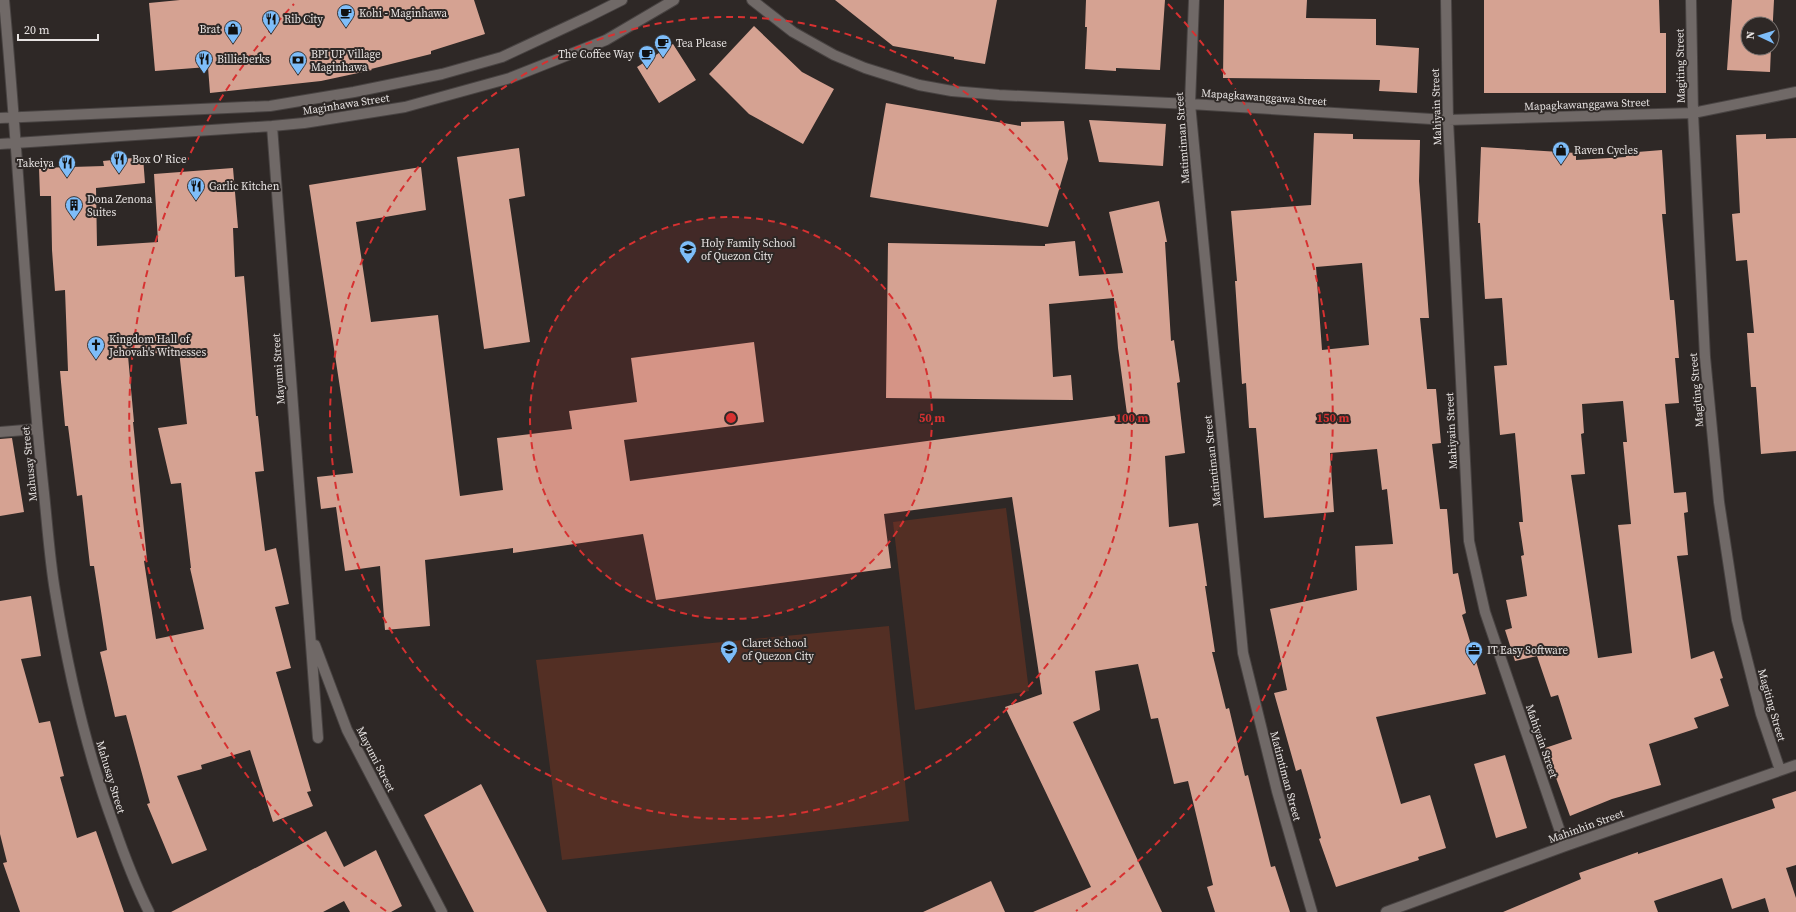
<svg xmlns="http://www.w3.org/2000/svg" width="1796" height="912" viewBox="0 0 1796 912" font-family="'Source Serif 4',serif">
  <rect width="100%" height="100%" fill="#2e2826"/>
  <path fill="#532f24" d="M1006,508l23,183 -114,19 -22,-188z
    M889,626l20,195 -347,39 -26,-200z"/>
  <path fill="#d5a292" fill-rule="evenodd" d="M180,0h294l11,34 -54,17v3l-60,15 1,1 -51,11 -111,12 -2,-26 -53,4 -6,-68z
    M835,0h162l-12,64 -31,-5v-2l-61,-11z
    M1086,0h79l-5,70 -44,-2v3l-31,-2 2,-42h-2z
    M1224,0h83l-1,18 70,1v26l43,3 -2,45 -38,-2 1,-11 -157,-2z
    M1484,0h175l1,33h6v60h-182z
    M1732,0h42l-2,38v-14h-24v24h23l-1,24 -43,-2z
    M754,26l48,46 32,17 -31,55 -54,-30 -40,-40z
    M673,44l23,36 -37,23 -22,-36z
    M886,103l135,23v-4l43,-1 4,38 -20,68 -178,-30z
    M1089,120l77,4 -3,42 -64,-4z
    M1314,133l39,1v5l67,1 -1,41 10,137h-9l7,71h9l5,54 -9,1 8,65h7l6,65 5,-1 8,40 -4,2 24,79 -110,23 25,87 29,-9 16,53 -28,9 1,3 -83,27 -17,-48 2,-1 -20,-69 -5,2 -22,-78 13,-3 -17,-81 87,-19 -2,-44 38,-2 -6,-55 -5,1 -5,-41 -47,4 4,59 -70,6 -8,-90h-7l-3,-45 -4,1 -7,-103h2l-6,-70 80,-6zM1362,263l7,82 -47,5 -6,-83z
    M1766,134v5l30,-1v313l-35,3 -5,-67h-5l-4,-54h7l-7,-73 -11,1 -4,-47 8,-1 -4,-78z
    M1481,147l95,6v7l50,-3 -1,-4 37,-3 4,64h-4l8,86h4l5,58h-4l4,45 -14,1 9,89 12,-1 2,20 -4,1 4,42 -11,1 14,103 23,-8 9,27 -3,1 9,27 -35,12 4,10 -49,16 12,41 -49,14 -42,17 -25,-68 27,-9 -14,-44 -7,2 -14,-41 -22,5 -10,-31 7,-2 -6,-28 21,-4 -6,-40 3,-1 -5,-33h4l-8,-89 -15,2 -6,-69 13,-1 -5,-67 -17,1 -5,-76h-2zM1623,401l4,41h-4l8,82 -13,1 14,128 -34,5 -27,-183 14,-1 -4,-40 3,-1 -2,-29z
    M519,148l6,48 -16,3 21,143 -46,7 -27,-192z
    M143,157l2,26 -49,5 1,58 61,-4 -4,-68 79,-6 5,60h-5l2,49 9,-1 12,140h2l6,55 -9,1 10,79 11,-3 13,56 -14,3 16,61 -15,4 35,119 -4,1 6,14 -40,16 -23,-72 -49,15 1,4 -25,7 30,74 -35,14 -25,-60 3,-1 -24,-88 -11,2 -15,-65 7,-2 -13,-84h-4l-8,-71 -5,1 -9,-70h-3l-5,-55h8l-3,-81 -10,1 -3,-41 -1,-54h-11l-1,-28 65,-2 -1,-5zM179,351l8,73 -29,4 13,56 10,-1 10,85h-1l14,61 -48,10 -12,-78 3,-1 -14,-138h1l-6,-66z
    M421,167l5,43 -70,12 15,100 67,-7 22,181 43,-6 -6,-52 75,-9 -3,-18 68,-9 -6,-44 123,-16 10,80 -140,18 6,41 497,-67 -9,-66 -4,-50 -65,6 4,73 18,-2 2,25 -187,-2 2,-155 157,3v-2l30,-3 4,35 44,-3 -14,-61 50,-11 8,41h-2l6,99 3,-1 6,42 -3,1 8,70 -20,3 4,71 29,-4 9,63h-2l10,66h-3l14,57 3,-1 16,68 3,-1 23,92 4,-1 15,46h-75l-8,-25 6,-2 -25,-104 -14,3 -16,-66 -7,1 -13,-55 -43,7 5,39 -27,12 89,190h-129l58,-25 -86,-180 37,-13 -30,-197 -128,17 7,54 -235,32 -13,-66 -130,19v-5l-88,12 5,66 -45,4 -5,-64 -35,5 -9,-64 -15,2 -4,-32 36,-4 -44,-288z
    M12,438l12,74 -24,4v-77z
    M31,596l10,60 -20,3 18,64 11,-2 14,55 -4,1 17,61 19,-7 28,81h-104l-17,-49 4,-1 -7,-28v-233z
    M1505,755l22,73 -31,10 -22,-74z
    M481,784l66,128h-73l-50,-97z
    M1796,791v74l-10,3 10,30v14h-27l-4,-14 -33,11 -10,-31 -68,23 4,11h-155l78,-33 -2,-6 59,-21v2l137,-46 -3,-9z
    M326,831l18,36 32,-17 26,56 -11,6h-41l-6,-11 -21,11h-152z
    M991,881l14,31h-82z"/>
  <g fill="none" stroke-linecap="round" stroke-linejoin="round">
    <g stroke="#484342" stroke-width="12">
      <path id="minor" d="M4,0c15,161 22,323 39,484 4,35 6,71 12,107 13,80 31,159 59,235 10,29 21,58 35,86
        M752,0l41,32 41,23 31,13 54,17 33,6 47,4 191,9 258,16 245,-7 103,-21
        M1194,0l-4,104 53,549 34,138 35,121
        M1446,0l2,120 21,421 16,71 80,234
        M1691,0l2,113 12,244 14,145 18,118 24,94 19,56
        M0,118l270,-12 84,-14 88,-18 60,-17 88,-41 32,-16
        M272,126l46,612
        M0,144l272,-18 32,-3 101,-16 105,-29 96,-38 68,-40
        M0,432l37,-3
        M315,645l32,85 95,182
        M1386,912l179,-66 231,-81"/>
    </g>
    <use href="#minor" stroke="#706967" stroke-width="10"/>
  </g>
  <circle cx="731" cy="418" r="201" fill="#d73131" fill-opacity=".12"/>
  <g fill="none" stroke="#d73131" stroke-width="2" stroke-dasharray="7 5">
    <circle cx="731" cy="418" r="201"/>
    <circle cx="731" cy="418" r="401"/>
    <path d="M386 911A602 602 0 0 1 294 4M1168 4A602 602 0 0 1 1076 911"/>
  </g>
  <defs>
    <g id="cafe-pin" transform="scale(0.9)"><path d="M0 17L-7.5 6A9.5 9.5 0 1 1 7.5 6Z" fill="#7ebdf9" stroke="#2e2826"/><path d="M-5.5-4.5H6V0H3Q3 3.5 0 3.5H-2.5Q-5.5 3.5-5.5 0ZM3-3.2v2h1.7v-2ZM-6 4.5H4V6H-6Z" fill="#111"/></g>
    <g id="restaurant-pin" transform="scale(0.9)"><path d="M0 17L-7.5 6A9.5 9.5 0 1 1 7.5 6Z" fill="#7ebdf9" stroke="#2e2826"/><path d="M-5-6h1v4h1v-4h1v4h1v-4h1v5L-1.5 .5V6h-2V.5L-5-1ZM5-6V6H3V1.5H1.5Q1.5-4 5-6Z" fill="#111"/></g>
    <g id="shop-pin" transform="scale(0.9)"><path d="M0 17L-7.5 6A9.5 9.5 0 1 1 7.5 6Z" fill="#7ebdf9" stroke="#2e2826"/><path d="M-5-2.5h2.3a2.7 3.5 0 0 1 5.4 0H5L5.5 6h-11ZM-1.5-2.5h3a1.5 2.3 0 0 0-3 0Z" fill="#111"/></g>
    <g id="bank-pin" transform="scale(0.9)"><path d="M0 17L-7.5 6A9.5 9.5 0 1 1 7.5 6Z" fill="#7ebdf9" stroke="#2e2826"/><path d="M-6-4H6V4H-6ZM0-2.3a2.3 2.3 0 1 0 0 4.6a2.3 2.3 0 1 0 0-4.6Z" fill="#111"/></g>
    <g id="building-pin" transform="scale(0.9)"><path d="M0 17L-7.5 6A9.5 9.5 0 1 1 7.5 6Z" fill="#7ebdf9" stroke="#2e2826"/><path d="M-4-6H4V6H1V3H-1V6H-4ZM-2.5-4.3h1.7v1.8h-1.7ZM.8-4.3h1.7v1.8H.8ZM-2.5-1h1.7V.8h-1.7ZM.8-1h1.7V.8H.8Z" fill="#111"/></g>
    <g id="school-pin" transform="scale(0.9)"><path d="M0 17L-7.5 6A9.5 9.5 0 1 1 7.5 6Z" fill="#7ebdf9" stroke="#2e2826"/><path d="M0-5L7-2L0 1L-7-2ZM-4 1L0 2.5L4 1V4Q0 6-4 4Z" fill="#111"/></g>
    <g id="church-pin" transform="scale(0.9)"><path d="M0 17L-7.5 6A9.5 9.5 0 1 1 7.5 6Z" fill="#7ebdf9" stroke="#2e2826"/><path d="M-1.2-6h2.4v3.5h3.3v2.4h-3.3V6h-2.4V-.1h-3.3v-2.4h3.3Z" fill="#111"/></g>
    <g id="office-pin" transform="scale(0.9)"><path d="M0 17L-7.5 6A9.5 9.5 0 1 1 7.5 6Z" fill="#7ebdf9" stroke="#2e2826"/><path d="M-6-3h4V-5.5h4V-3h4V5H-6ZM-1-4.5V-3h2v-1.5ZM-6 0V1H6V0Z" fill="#111"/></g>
  </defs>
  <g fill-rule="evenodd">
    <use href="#cafe-pin" x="346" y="13"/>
    <use href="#restaurant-pin" x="271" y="19"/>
    <use href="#shop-pin" x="233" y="29"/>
    <use href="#cafe-pin" x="663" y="43"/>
    <use href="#cafe-pin" x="647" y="54"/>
    <use href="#restaurant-pin" x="204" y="59"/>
    <use href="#bank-pin" x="298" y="60"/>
    <use href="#shop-pin" x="1561" y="150"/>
    <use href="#restaurant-pin" x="119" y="159"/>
    <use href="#restaurant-pin" x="67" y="163"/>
    <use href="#restaurant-pin" x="196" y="186"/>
    <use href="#building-pin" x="74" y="205"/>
    <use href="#school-pin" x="688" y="249"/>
    <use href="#church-pin" x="96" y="345"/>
    <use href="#school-pin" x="729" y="649"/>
    <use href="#office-pin" x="1474" y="650"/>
  </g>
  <g text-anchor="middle" stroke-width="4" stroke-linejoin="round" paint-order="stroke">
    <g font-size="11" fill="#e7e3e2" stroke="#2e2826" text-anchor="start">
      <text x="359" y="17">Kohi - Maginhawa</text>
      <text x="284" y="23">Rib City</text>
      <text x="220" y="33" text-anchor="end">Brat</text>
      <text x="676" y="47">Tea Please</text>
      <text x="311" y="58">BPI UP Village<tspan x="311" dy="13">Maginhawa</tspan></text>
      <text x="634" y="58" text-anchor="end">The Coffee Way</text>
      <text x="217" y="63">Billieberks</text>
      <text x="1574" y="154">Raven Cycles</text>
      <text x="132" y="163">Box O' Rice</text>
      <text x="54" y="167" text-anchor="end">Takeiya</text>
      <text x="209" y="190">Garlic Kitchen</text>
      <text x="87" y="203">Dona Zenona<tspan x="87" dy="13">Suites</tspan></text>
      <text x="701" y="247">Holy Family School<tspan x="701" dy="13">of Quezon City</tspan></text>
      <text x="109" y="343">Kingdom Hall of<tspan x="109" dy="13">Jehovah's Witnesses</tspan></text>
      <text x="742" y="647">Claret School<tspan x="742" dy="13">of Quezon City</tspan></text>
      <text x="1487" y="654">IT Easy Software</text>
    </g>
    <g font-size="11" fill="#e7e3e2" stroke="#2e2826">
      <text transform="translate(1680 66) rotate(-91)" y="4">Magiting Street</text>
      <text transform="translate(1264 97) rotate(4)" y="4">Mapagkawanggawa Street</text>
      <text transform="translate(346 104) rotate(-9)" y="4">Maginhawa Street</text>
      <text transform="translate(1587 104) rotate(-2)" y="4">Mapagkawanggawa Street</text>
      <text transform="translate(1436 107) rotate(-92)" y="4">Mahiyain Street</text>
      <text transform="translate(1182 138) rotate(-94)" y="4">Matimtiman Street</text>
      <text transform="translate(278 369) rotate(-94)" y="4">Mayumi Street</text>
      <text transform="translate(1696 390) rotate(-95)" y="4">Magiting Street</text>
      <text transform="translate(1451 431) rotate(-93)" y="4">Mahiyain Street</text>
      <text transform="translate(1212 461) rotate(-96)" y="4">Matimtiman Street</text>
      <text transform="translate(29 464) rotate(-96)" y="4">Mahusay Street</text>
      <text transform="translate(1772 705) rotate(74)" y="4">Magiting Street</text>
      <text transform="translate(1542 741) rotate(71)" y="4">Mahiyain Street</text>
      <text transform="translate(376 759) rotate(63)" y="4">Mayumi Street</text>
      <text transform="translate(1286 776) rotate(75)" y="4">Matimtiman Street</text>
      <text transform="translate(111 777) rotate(73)" y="4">Mahusay Street</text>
      <text transform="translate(1586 826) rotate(-20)" y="4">Mahinhin Street</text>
    </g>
  </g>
  <circle cx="731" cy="418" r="6" fill="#d73131" stroke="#2e2826" stroke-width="2"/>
  <g font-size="12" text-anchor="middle" font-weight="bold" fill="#d73131" stroke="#2e2826" stroke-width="4" stroke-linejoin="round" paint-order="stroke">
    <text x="932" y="422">50 m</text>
    <text x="1132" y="422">100 m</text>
    <text x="1333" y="422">150 m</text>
  </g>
  <g transform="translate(1760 36) rotate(274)"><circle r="19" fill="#2e2826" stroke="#787371"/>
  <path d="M0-3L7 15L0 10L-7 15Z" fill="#7ebdf9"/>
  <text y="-6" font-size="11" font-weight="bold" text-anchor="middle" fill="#e7e3e2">N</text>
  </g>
  <path d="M18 34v6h80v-6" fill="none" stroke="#e7e3e2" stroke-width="2"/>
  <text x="24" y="34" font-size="12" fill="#e7e3e2" stroke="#2e2826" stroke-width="3" paint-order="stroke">20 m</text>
</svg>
